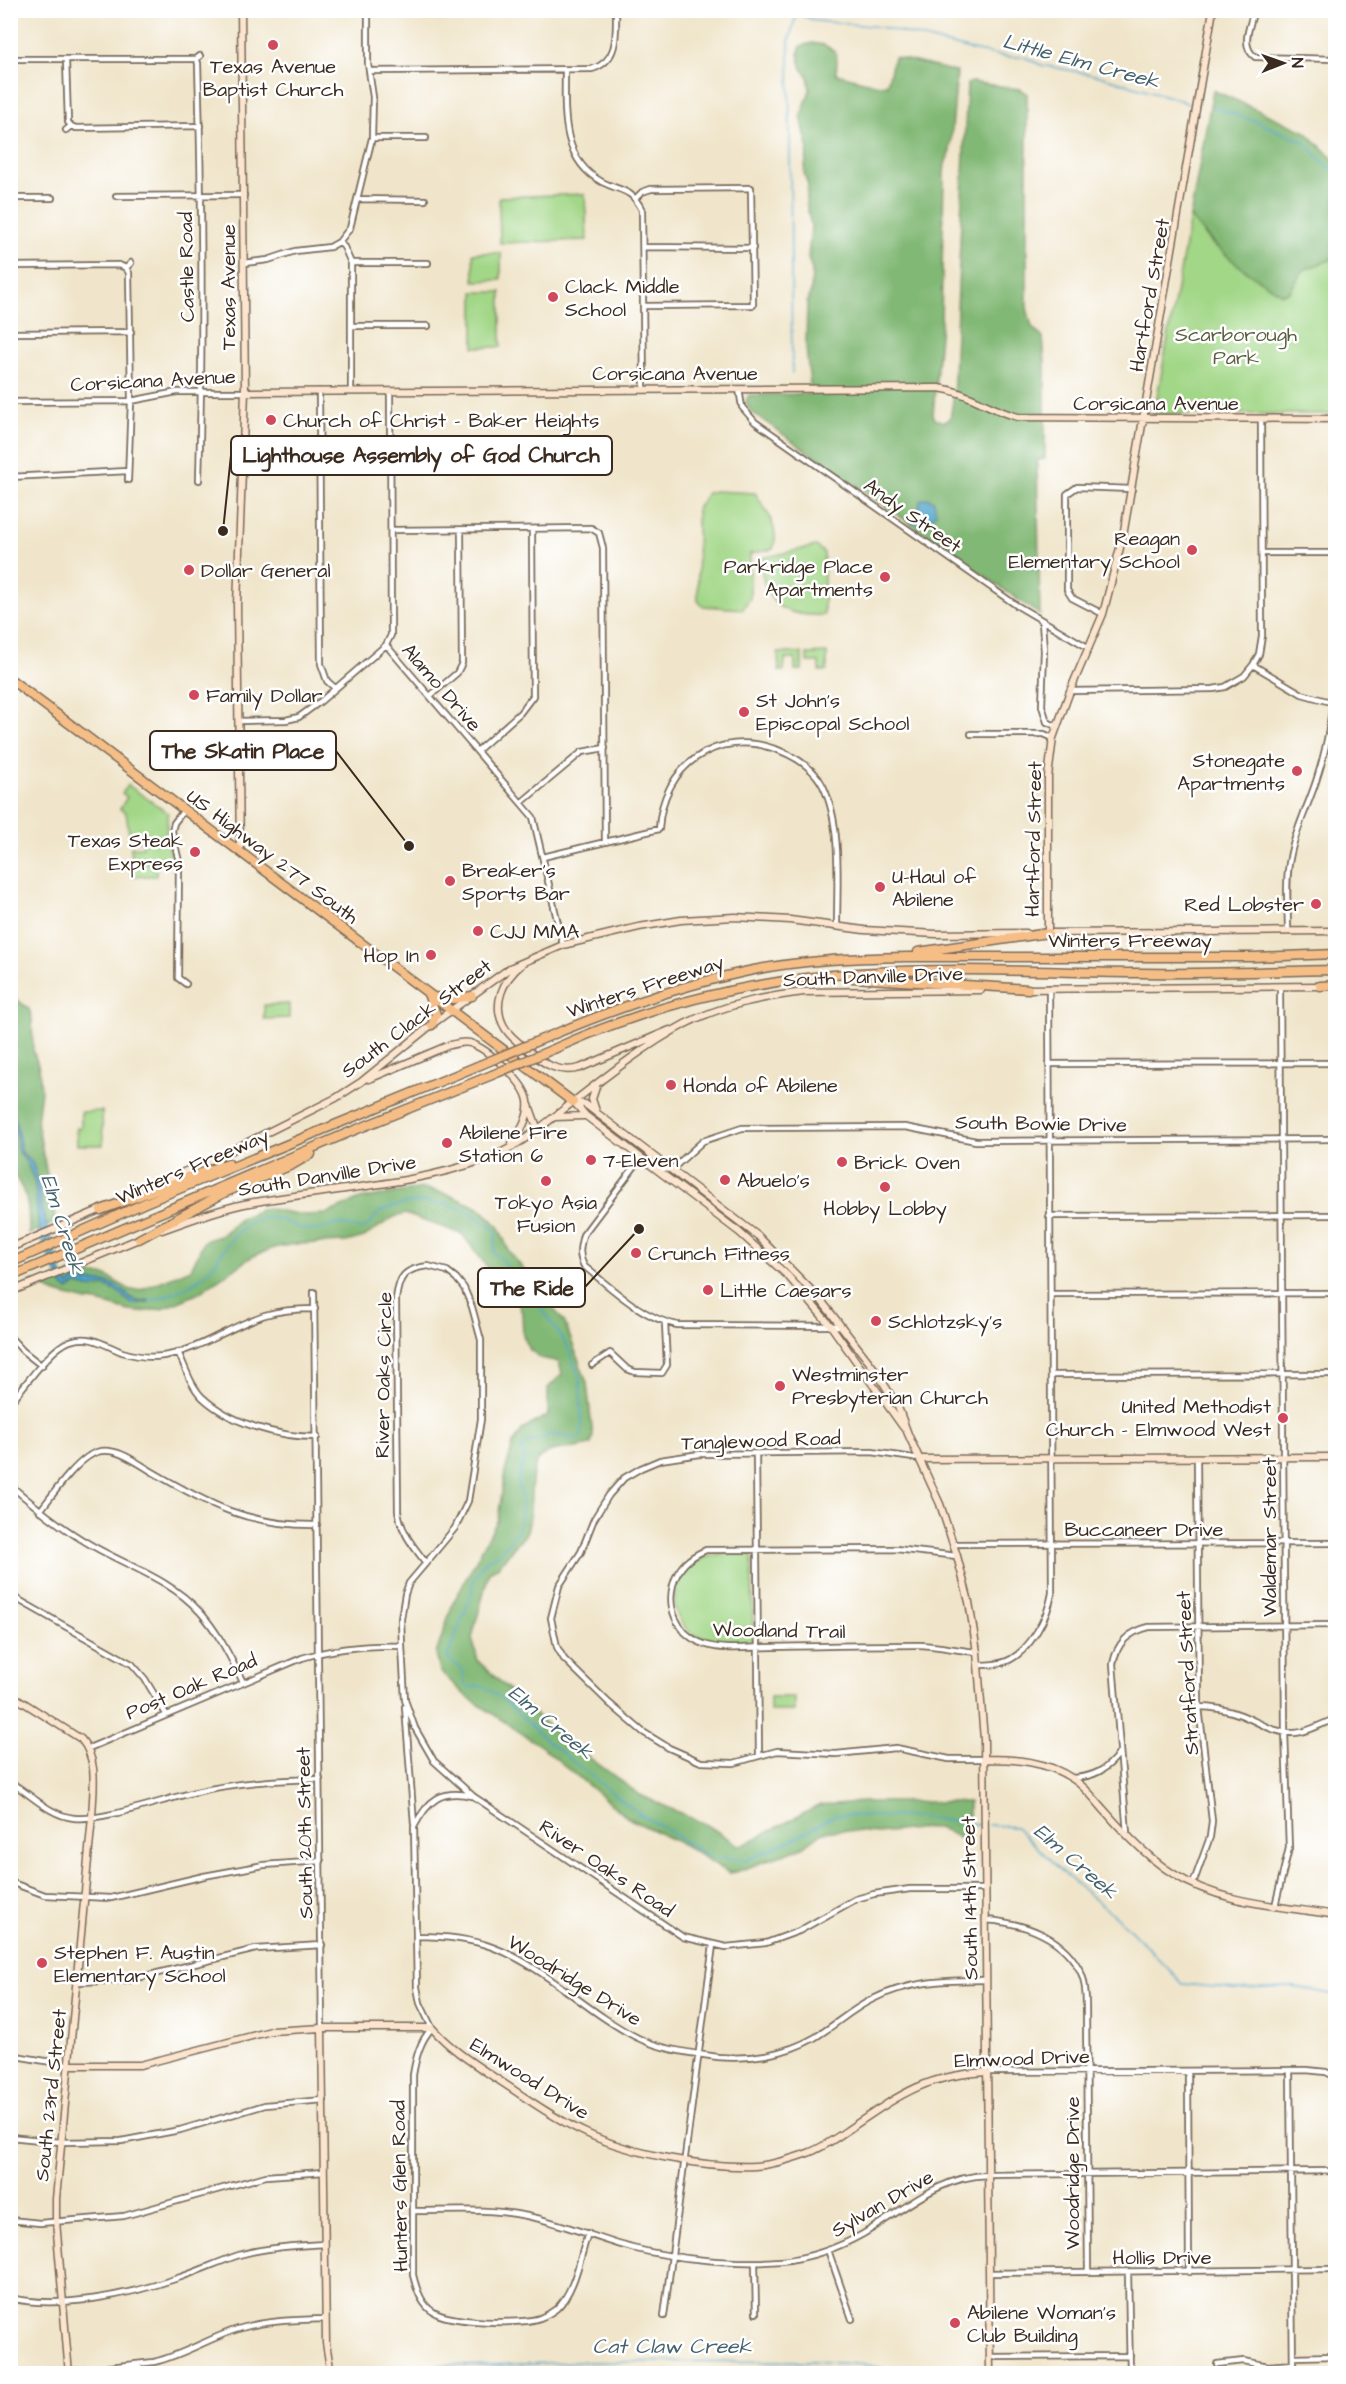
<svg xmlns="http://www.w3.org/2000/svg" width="1346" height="2384" viewBox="0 0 1346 2384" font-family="'Architects Daughter',sans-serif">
  <rect width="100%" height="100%" fill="#fff"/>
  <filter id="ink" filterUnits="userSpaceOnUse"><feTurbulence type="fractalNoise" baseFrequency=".0167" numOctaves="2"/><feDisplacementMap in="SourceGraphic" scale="12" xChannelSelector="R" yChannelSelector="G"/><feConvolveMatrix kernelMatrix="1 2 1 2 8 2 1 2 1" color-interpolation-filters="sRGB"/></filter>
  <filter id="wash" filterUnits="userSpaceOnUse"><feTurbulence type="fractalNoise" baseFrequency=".008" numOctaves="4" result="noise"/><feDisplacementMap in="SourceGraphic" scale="24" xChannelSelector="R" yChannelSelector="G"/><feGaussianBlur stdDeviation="1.35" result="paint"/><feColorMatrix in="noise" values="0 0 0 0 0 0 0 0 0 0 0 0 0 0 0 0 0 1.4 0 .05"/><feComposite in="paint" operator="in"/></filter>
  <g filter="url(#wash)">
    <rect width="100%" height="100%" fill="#f0e5ca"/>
    <path fill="#a2d787" stroke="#6e8052" stroke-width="1.5" d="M585,194l2,46 -87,3 -1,-46z
      M1190,217l23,28 76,47 14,-22 32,-12v156h-181z
      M473,253h28v27l-27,1z
      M474,292h27v55h-27z
      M715,491l40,2c10,15 26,37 18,56l-23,5v44l-7,11 -40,-3 -5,-5 -1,-92 10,-16z
      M816,546l8,7v62c-44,2 -62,-12 -63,-57z
      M778,653h24v17h-7v-11h-10l-1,12h-5z
      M827,653v18h-8v-9h-12v-8z
      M128,785l40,28 -2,24 7,25 -17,1v13h-25l-1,-13h26l-13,-1v-4h-12v-11h12v-6l-13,-1 -4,-27 -6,-4 7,-12 -5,-4z
      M289,1004v14l-25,1v-14z
      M102,1111l1,34h-26l-1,-17h5v-16z
      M721,1554h31l1,89c-15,0 -33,2 -47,-2 -49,-17 -38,-82 15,-87z
      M770,1697h24v14h-24z"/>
    <path fill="#81b874" stroke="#5e7149" stroke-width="1.5" d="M812,43l12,2 11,6 2,9 -1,14 43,11 8,-1 7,-27 63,15 -7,79 -5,13 -1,9 -3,150 -8,91 2,5 9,3 6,-3 3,-19 14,-316 5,-2 47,7 8,4v215l5,19 11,11 2,25v96l-8,1 3,155 -290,-204 -4,-10 3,-6 62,-1 -5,-46 1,-46 4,-11 1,-21 -4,-12 3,-32 -5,-23 2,-18 -4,-12 4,-25 -7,-32 9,-26 -2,-14 -6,-7 -4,-15 3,-8z
      M1213,90l93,42 29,29v97l-32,12 -14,22 -7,2c-41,-24 -62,-41 -92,-77z
      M10,994l19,15 3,10 1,31 6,18 2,22 -4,32 19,100 -27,12c0,-28 -1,-41 -18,-63z
      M423,1188l24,6 34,15 17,17 11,25 56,72 22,60 6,54 -2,7c-16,8 -36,1 -49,12 -15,11 -9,52 -14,72 -3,11 -13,16 -19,25 -7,9 -9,14 -20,19l-17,66 6,23 73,68 89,66 67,30 31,20h5l77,-40 44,-3h105v41l-31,-16 -61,6 -33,-3 -21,2 -20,15 -67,25 -7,1 -45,-28 -56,-27 -86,-71 -76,-51 -26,-25 -4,-17 17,-51 45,-84 7,-47 8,-28 9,-14 26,-15v-27l14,-14 -3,-12 -18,-4 -11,-8 -7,-15 -1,-22 -5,-13 -12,-10 -43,-56 -57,-20 -11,3 -30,20 -18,5 -50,2 -19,3 -24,9 -56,38 -35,15 -22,3 -11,-1 -31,-9 -11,-1 -31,-8 -14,-7 32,-14 14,3h17l25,15h10l51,-21 13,-28 16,-5 21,-18 24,-10 38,7 23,-1 34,-15z"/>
    <path fill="#4ea4cb" stroke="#446774" stroke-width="1.5" d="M928,498l6,3 2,12 -2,3 -13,8 -9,-2v-8l7,-5 1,-9z
      M10,1092l11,57 2,5 8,6 8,21 3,30 22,68 5,6 4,-4c15,2 29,-2 43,5 12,6 16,20 32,14l1,2 -17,2 -14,-12 -13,-6 -16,2 -13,-3 -8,5 -6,-4 -19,-42 -4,-14 -4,-46 -8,-21 -9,-12 -7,-42z"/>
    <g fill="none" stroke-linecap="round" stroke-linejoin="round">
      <path stroke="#4ea4cb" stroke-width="1.5" d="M786,10l31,11 64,6 90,23 37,7h16l17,8 59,11 77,23 16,7
        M1212,107l43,14 49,21 22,23 10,6
        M792,373l-3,-331 7,-27
        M149,1301c25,-6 50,-17 66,-38 10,-14 20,-33 36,-41 27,-14 44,11 66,8 8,-1 15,-6 22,-6 9,0 20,8 27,3 7,-4 8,-12 16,-16 26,-13 63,-11 89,2 8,4 15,11 22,16l3,4 -2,20 9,7 9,16 25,26 31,45 12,32 2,52 -2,6 -3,2 -26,-5c-10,6 -23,6 -30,15l4,8 -7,24 4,20 -1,20 -4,11 -17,21 -12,6 -7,8 -8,12 -1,14 -25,65 16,12 2,15 3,3 10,-2 7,1 23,17 38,36 91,72 73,45 37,3 45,-20 43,-25 85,2 63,8
        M988,1825l28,2 52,50 59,49 56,58 51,5 60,-2 42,8
        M426,2374c10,-14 26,-9 41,-8l112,-4 233,-1 55,4 32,7 22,2"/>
    </g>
  </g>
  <g filter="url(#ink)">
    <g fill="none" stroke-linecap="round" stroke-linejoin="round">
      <g stroke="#7a6b5a" stroke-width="8">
        <path id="street" d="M1254,10c-4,16 -14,36 1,47l81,2
          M10,59h186
          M66,60l2,62 3,4 -5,4
          M565,70c0,41 -5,89 37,112 20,10 29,6 40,28l2,179
          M370,71l222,-2c27,-8 24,-35 24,-59
          M71,126l5,2 124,-2
          M372,138h54
          M116,196l128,-1
          M10,198h42
          M636,198l6,-6 9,-3 100,-1 2,117 -109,1
          M358,199l67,1
          M339,242l5,5 7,16v128
          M643,247l110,1
          M244,263l24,-3 27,-9 35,-4 9,-5 11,-14 22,-90 1,-41 -5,-33v-54
          M351,263h77
          M10,266l109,-1 7,3
          M351,326h77
          M10,333l121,-1
          M739,389l3,18 13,15 261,183 73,43
          M319,391l2,273 6,17 8,7
          M390,391l1,244 -5,10 147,172 30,128
          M10,402l121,-1 46,-9h68
          M1334,419l2,158
          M10,477l118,-6
          M128,480l3,-79 -2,-128 -3,-5 5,-5
          M199,480c4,-139 3,-278 -1,-417l-2,-4 4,-3
          M392,530l199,-2 8,5 4,15 2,293
          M1263,553h73
          M1103,614l-31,-16 -5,-8v-96l10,-7 55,2
          M1042,622l2,29 -2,55 5,16 9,4
          M1253,665l49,29 32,9
          M1070,691l143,-2 12,-2 19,-11 9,-11 6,-11 3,-18 -1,-216
          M430,696l27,-23 5,-10 -1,-133
          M238,721l48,-1 13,-3 22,-16 65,-56
          M971,734h73l9,4
          M477,751l43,-38 13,-17 -1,-167
          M522,802l60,-50 23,-4
          M184,810l-10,13 -2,8 7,31 -1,116 8,6
          M543,857l116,-28c3,-63 58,-102 119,-79 18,7 36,18 45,36 19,39 14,97 14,140
          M1288,931c0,-24 -3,-50 2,-73 5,-29 20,-55 28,-83 11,-34 15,-69 18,-104
          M1049,1064l287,-1
          M641,1158l-58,77c-3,12 -5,20 1,31 27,22 58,52 93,59l164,1
          M658,1168l13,2 32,-29 39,-13 163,-1 71,14 360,-2
          M1049,1216l287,-1
          M428,1266l19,5 9,7 8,10 8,19 9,33v79l-13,82 -13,27 -29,35c-13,-17 -25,-31 -28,-52l-2,-212c3,-23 8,-30 32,-33z
          M314,1292l8,736
          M1051,1294l285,-1
          M10,1337l13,14 19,15
          M178,1352c7,14 12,33 24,45 29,27 77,40 115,40
          M592,1365l18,-12 17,16 8,3 27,1 5,-8 -2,-42
          M1051,1375l285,-1
          M10,1403c15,-17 40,-55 60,-62 21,-7 34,4 52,11 13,4 28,6 41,4 37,-6 67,-30 102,-41 16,-5 33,-6 50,-6
          M756,1454l3,302
          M920,1459l-48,-7 -172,2 -40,6 -19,8 -17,10 -15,17 -15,24 -13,33 -22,34 -8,32 6,29 7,12 45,44 34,29 26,16 32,14 33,1 43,-12 59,3 60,-6 53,11h35
          M10,1485c26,22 51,43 81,60 38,22 79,34 109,67 19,21 30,45 43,70
          M40,1511c13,-17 38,-53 57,-59 18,-6 39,10 54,19 58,34 98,55 166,54
          M954,1544l382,-1
          M957,1556l-61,-7 -190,1c-17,7 -28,17 -33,35 -6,23 4,47 26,57 20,10 50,5 73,5 48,-1 97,-2 146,-2 20,0 39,6 59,7
          M426,1563l-17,20 -4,11 -4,25 1,27 3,54 10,28 19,33 39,35 210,141 43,10 40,-4 33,-12 57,-32 18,-5 36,-5h75
          M10,1595l122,69 13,15 21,35
          M979,1665c9,0 19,0 28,-4 23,-10 41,-44 45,-68l-3,-605
          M405,1707l9,117
          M1199,1707c14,0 29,3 42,8 18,7 34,19 54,18 15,-1 26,-10 41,-14
          M89,1748l213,-90c33,-10 65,-13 100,-12
          M1072,1778c22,-1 35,-8 48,-26
          M10,1782c21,12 40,34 64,36 31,3 90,-19 122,-26 41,-10 82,-12 124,-13
          M472,1796c-31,-7 -44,4 -58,31l3,160 3,16 12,25c-12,13 -16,29 -19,47v200c3,13 8,29 19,36 16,12 89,14 108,7 5,-2 11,-5 16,-9 19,-17 24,-52 32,-76
          M1127,1833l-14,-169c4,-21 15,-32 36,-37l187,-2
          M10,1882l35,13 66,3 93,-22 60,-11 57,-4
          M1193,1884l17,-47 2,-16 -13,-114 -2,-249
          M1275,1906l14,-58 -4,-116 -5,-746
          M986,1920c38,3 80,17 96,55 4,10 4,22 4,32l2,265
          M416,1936c26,0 52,2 76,11 53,19 95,66 146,91 25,12 53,15 80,19 32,3 68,-3 96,-19 20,-12 37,-28 57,-38 36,-19 75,-20 115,-20
          M78,1982l51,-2 127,-31 66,-4
          M10,2055l59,10
          M1290,2070l3,304
          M1188,2071l1,201
          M987,2072l319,-2 20,2 10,5
          M10,2137l51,5 60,-1 59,-11 85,-25 59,-5
          M414,2211c38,0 76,-3 113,5 36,7 70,23 105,32 44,11 104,17 149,13 28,-3 57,-13 82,-27 41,-24 76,-58 125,-59l348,-4
          M10,2220l30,3 84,-7 142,-40 58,-4
          M828,2250l24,69
          M755,2263l1,50
          M1128,2272l2,102
          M989,2273l347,-4
          M10,2298c50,12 121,-4 168,-20 21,-7 40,-16 61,-23 27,-8 58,-9 86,-11
          M664,2316l49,-371
          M990,2357l140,-1
          M1293,2357l43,-1
          M139,2364l2,10
          M1217,2364l27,-3 24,5 25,-2
          M10,2373l1,1
          M47,2374l107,-12c30,-7 55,-24 84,-33 28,-9 59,-9 88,-10"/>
      </g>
      <g stroke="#7a6b5a" stroke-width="9">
        <path id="secondary" d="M245,392l694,-4c29,4 51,22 79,29l318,2
          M240,852l-3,-247 8,-213 -4,-382
          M1045,933l291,-2
          M1048,933v-156l5,-39 17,-47 33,-77 20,-78 90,-526
          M521,965c-18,15 -30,40 -16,63 5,9 15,16 24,23 15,13 30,23 51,17l90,-38
          M1024,989l299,-3
          M369,1079l78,-33c7,-2 15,-5 23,-3 18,6 55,39 58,58 2,16 -8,31 -16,43
          M596,1087l-4,12 4,12
          M573,1102l12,2 173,132 62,63 56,72 22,36 10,27 32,70 17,52 12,46 8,50 7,88 6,634
          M574,1102l12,14 153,116 49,44 43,50 72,101
          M529,1105l9,25
          M555,1117l29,-1
          M143,1190l81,-36 112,-56 25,-16 74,-60 75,-54 53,-23 76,-18 42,-7 54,-3 55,3 74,10 72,4 90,-1
          M162,1230c27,-10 54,-20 82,-26 83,-16 160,-16 242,-45 33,-12 60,-36 87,-57 36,-28 73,-57 112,-78 37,-19 78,-27 119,-32l177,-2
          M10,1248l94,-40
          M10,1292l131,-54
          M921,1459l415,-2
          M10,1694l71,45c18,21 12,51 11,78l-36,382v22l13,153
          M984,1759c31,0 63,2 89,20 13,8 22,21 32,32 20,23 42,46 67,62 48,31 109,33 164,42
          M322,2028l4,315 5,31
          M69,2065h71l131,-34 51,-3h110c19,22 44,37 68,53 28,18 55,38 86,52 44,21 120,35 169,33 18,-1 36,-7 53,-13 17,-6 32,-18 47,-28 47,-32 73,-50 132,-53"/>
      </g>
      <g stroke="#7a6b5a" stroke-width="11">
        <path id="highway" d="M10,679l563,423
          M918,952l130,-19
          M853,978l175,11
          M1320,986l16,-1
          M428,994l8,20 -4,11
          M434,997l19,2 19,-3
          M540,1040c66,-28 134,-53 204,-68 54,-12 109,-14 164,-15h345l83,-3
          M556,1048c95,-43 198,-68 302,-75 94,-6 189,-1 282,0 65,1 130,-2 196,-3
          M101,1210l127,-47
          M139,1239l87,-47 66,-27 19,-11
          M10,1263l135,-60 335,-138
          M10,1277l340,-145 142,-57"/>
      </g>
      <use href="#street" stroke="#fff" stroke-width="4.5"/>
      <use href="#secondary" stroke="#fbe5cf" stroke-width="6"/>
      <use href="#highway" stroke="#f6be87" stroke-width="8"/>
      <g stroke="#7a6b5a" stroke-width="11" stroke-linecap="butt">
        <path id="highway-bridge" d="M480,1065l60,-25
          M492,1075l64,-27"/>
      </g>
      <use href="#highway-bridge" stroke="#f6be87" stroke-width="8"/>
    </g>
  </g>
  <g fill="#d1495b" stroke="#fff" stroke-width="2">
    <circle cx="273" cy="45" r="6"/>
    <circle cx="553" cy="297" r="6"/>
    <circle cx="271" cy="420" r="6"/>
    <circle cx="1192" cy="550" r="6"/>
    <circle cx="189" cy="570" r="6"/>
    <circle cx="885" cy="577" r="6"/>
    <circle cx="194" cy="695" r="6"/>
    <circle cx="744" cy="712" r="6"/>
    <circle cx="1297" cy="771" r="6"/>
    <circle cx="195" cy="852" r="6"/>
    <circle cx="450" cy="881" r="6"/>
    <circle cx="880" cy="887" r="6"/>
    <circle cx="1316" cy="904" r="6"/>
    <circle cx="478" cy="931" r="6"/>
    <circle cx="431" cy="955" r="6"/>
    <circle cx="671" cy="1085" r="6"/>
    <circle cx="447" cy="1143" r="6"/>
    <circle cx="591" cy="1160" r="6"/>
    <circle cx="842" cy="1162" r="6"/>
    <circle cx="725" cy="1180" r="6"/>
    <circle cx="546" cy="1181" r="6"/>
    <circle cx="885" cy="1187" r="6"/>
    <circle cx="636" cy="1253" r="6"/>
    <circle cx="708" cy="1290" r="6"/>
    <circle cx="876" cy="1321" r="6"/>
    <circle cx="780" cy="1386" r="6"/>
    <circle cx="1283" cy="1418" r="6"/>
    <circle cx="42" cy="1963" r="6"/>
    <circle cx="955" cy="2323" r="6"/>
  </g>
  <g text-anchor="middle" stroke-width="5" stroke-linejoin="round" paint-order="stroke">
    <g font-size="20" fill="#3b2a1e" stroke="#fff" text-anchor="start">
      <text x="273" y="73" text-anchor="middle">Texas Avenue<tspan x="273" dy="23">Baptist Church</tspan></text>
      <text x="565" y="293">Clack Middle<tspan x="565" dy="23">School</tspan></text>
      <text x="283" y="427">Church of Christ - Baker Heights</text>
      <text x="1180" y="545" text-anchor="end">Reagan<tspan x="1180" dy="23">Elementary School</tspan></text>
      <text x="873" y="573" text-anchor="end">Parkridge Place<tspan x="873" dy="23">Apartments</tspan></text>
      <text x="201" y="577">Dollar General</text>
      <text x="206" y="702">Family Dollar</text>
      <text x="756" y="707">St John's<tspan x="756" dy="23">Episcopal School</tspan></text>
      <text x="1285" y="767" text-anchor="end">Stonegate<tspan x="1285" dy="23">Apartments</tspan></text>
      <text x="183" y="847" text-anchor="end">Texas Steak<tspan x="183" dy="23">Express</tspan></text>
      <text x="462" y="877">Breaker's<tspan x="462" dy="23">Sports Bar</tspan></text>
      <text x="892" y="883">U-Haul of<tspan x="892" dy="23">Abilene</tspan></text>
      <text x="1304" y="911" text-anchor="end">Red Lobster</text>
      <text x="490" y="938">CJJ MMA</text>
      <text x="419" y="962" text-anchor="end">Hop In</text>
      <text x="683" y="1092">Honda of Abilene</text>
      <text x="459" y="1139">Abilene Fire<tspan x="459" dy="23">Station 6</tspan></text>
      <text x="603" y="1167">7-Eleven</text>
      <text x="854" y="1169">Brick Oven</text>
      <text x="737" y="1187">Abuelo's</text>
      <text x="546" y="1209" text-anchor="middle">Tokyo Asia<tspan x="546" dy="23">Fusion</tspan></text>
      <text x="885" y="1215" text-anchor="middle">Hobby Lobby</text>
      <text x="648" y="1260">Crunch Fitness</text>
      <text x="720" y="1297">Little Caesars</text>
      <text x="888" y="1328">Schlotzsky's</text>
      <text x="792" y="1381">Westminster<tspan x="792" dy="23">Presbyterian Church</tspan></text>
      <text x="1271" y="1413" text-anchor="end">United Methodist<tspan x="1271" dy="23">Church - Elmwood West</tspan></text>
      <text x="54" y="1959">Stephen F. Austin<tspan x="54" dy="23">Elementary School</tspan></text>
      <text x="967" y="2319">Abilene Woman's<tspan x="967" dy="23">Club Building</tspan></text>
    </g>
    <g font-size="20" fill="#3b2a1e" stroke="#fff">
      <text transform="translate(186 267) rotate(-91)" y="7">Castle Road</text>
      <text transform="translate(228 287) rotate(-90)" y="7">Texas Avenue</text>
      <text transform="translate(1149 295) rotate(-80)" y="7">Hartford Street</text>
      <text x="675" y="380">Corsicana Avenue</text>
      <text transform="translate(153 380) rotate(-3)" y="7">Corsicana Avenue</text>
      <text x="1156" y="410">Corsicana Avenue</text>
      <text transform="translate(913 515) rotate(35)" y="7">Andy Street</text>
      <text transform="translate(442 687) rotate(49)" y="7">Alamo Drive</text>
      <text transform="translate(1033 839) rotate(-89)" y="7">Hartford Street</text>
      <text transform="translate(273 856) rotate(37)" y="7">US Highway 277 South</text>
      <text x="1130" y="947">Winters Freeway</text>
      <text transform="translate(873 976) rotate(-2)" y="7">South Danville Drive</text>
      <text transform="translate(645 986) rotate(-18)" y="7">Winters Freeway</text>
      <text transform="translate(416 1018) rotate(-37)" y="7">South Clack Street</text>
      <text transform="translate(1041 1123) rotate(1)" y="7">South Bowie Drive</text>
      <text transform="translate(192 1166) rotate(-23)" y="7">Winters Freeway</text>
      <text transform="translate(327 1175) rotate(-9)" y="7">South Danville Drive</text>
      <text transform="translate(383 1375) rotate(-89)" y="7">River Oaks Circle</text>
      <text transform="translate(761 1440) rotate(-2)" y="7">Tanglewood Road</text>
      <text x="1144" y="1536">Buccaneer Drive</text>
      <text transform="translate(1269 1537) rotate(-90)" y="7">Waldemar Street</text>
      <text transform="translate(779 1630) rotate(1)" y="7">Woodland Trail</text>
      <text transform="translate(1187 1673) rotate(-93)" y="7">Stratford Street</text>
      <text transform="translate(191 1686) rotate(-23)" y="7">Post Oak Road</text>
      <text transform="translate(304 1833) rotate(-91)" y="7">South 20th Street</text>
      <text transform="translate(607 1868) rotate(34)" y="7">River Oaks Road</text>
      <text transform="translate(969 1898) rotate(-91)" y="7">South 14th Street</text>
      <text transform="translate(575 1980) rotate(32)" y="7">Woodridge Drive</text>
      <text transform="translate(1022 2058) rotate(-2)" y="7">Elmwood Drive</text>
      <text transform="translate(530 2078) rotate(32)" y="7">Elmwood Drive</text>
      <text transform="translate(50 2095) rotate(-84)" y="7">South 23rd Street</text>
      <text transform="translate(1072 2173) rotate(-90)" y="7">Woodridge Drive</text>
      <text transform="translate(399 2186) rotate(-91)" y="7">Hunters Glen Road</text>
      <text transform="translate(882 2203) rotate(-30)" y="7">Sylvan Drive</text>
      <text x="1162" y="2264">Hollis Drive</text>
    </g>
    <g font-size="20" fill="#5a5e3e" stroke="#fff">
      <text x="1236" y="341">Scarborough<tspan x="1236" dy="23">Park</tspan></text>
    </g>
    <g font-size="21" font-style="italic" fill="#44616c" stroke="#fff">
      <text transform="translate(1081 61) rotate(15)" y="7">Little Elm Creek</text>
      <text transform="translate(63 1224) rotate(73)" y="7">Elm Creek</text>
      <text transform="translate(551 1722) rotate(40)" y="7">Elm Creek</text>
      <text transform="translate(1076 1861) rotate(41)" y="7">Elm Creek</text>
      <text x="672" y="2353">Cat Claw Creek</text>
    </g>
  </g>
  <path fill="none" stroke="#3b2a1e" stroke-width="2" d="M223 531L231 455M409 846L336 751M639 1229L585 1287"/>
  <g fill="#3b2a1e" stroke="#fff" stroke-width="2">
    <circle cx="223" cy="531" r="6"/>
    <circle cx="409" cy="846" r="6"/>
    <circle cx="639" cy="1229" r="6"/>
  </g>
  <g fill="#fff" stroke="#3b2a1e" stroke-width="2">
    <rect x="231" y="436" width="381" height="39" rx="6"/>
    <rect x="150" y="731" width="186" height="39" rx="6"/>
    <rect x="478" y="1268" width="107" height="39" rx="6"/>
  </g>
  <g font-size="21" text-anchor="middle" font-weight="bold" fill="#3b2a1e">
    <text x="421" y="462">Lighthouse Assembly of God Church</text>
    <text x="243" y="758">The Skatin Place</text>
    <text x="532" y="1295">The Ride</text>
  </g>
  <rect width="1346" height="2384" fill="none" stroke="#fff" stroke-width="36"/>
  <g transform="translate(1283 63) rotate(89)" stroke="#ffffff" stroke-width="4.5" paint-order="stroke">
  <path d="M0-4.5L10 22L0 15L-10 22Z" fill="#3b2a1e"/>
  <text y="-9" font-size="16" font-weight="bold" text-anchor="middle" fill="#3b2a1e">N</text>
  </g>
</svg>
